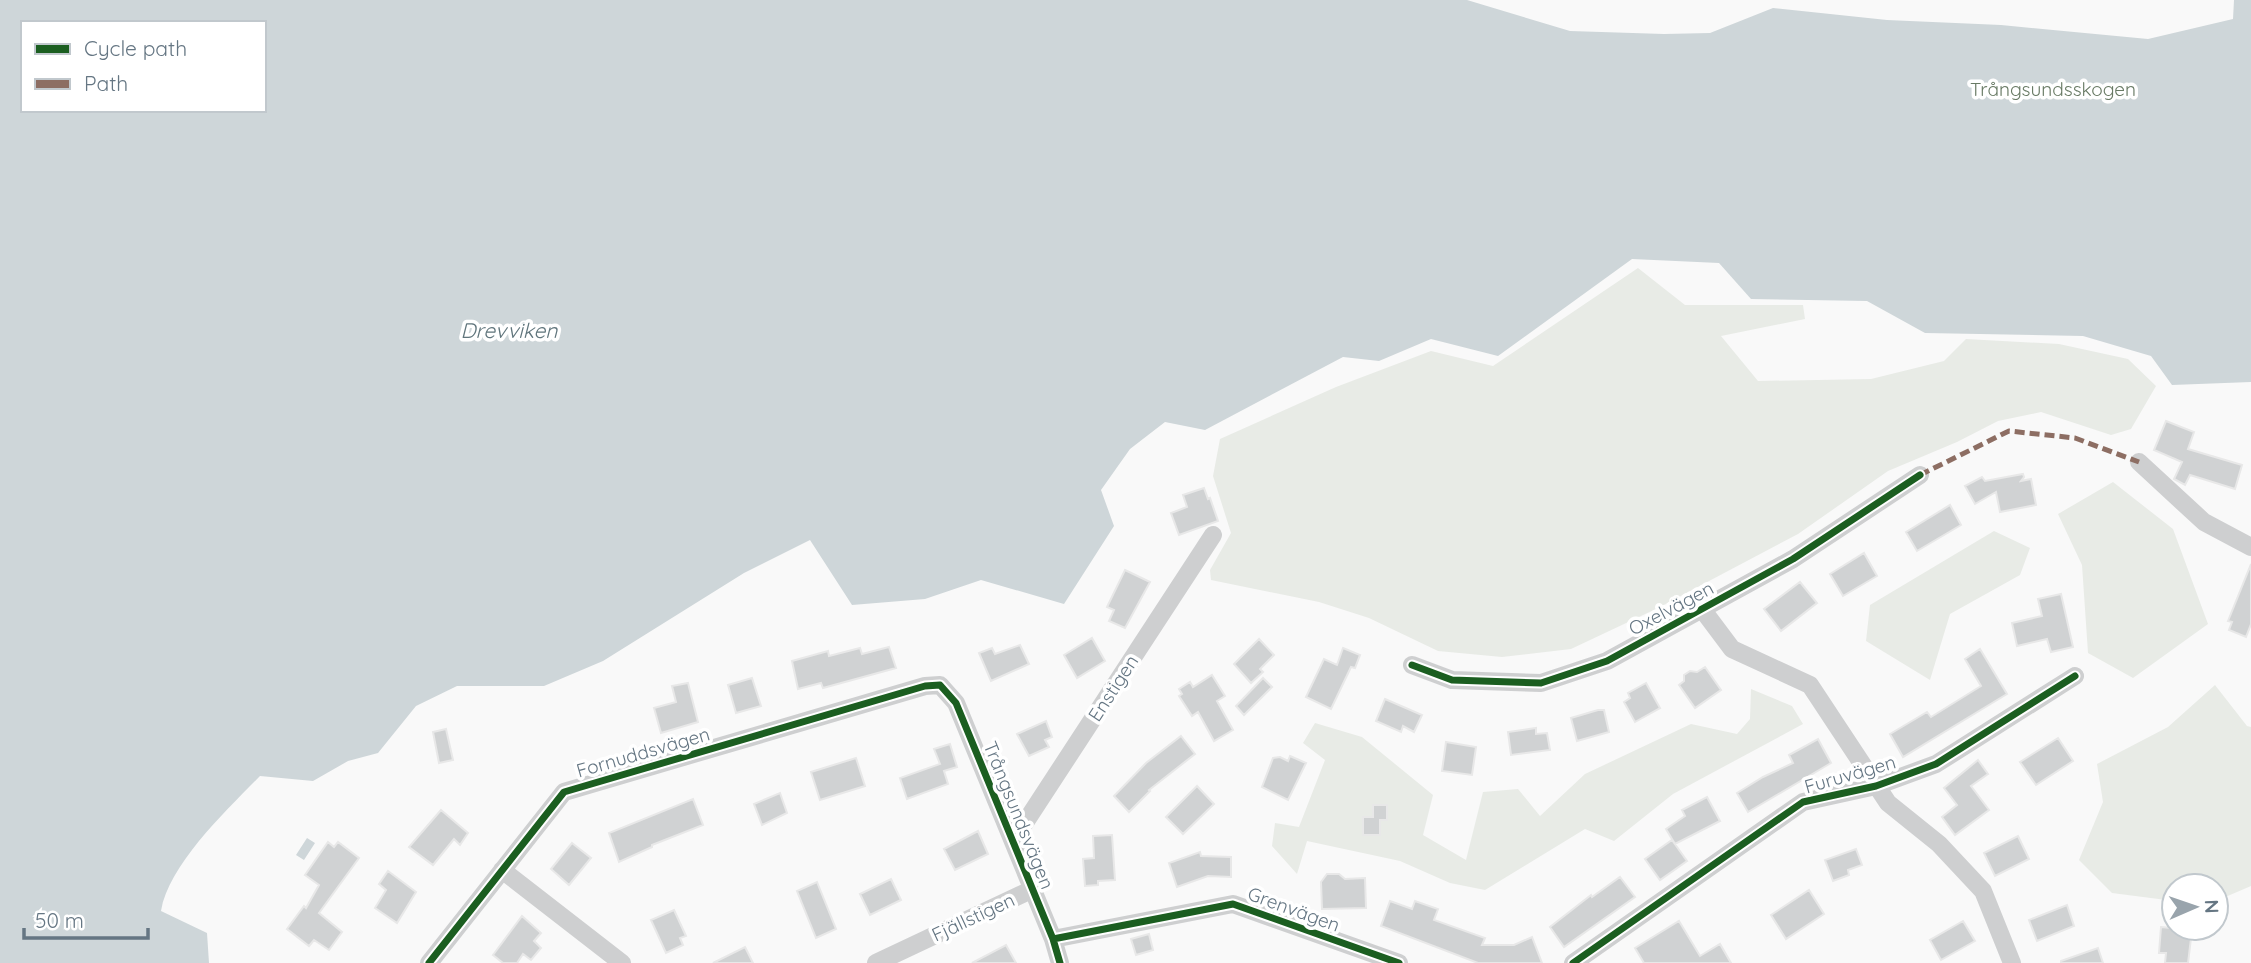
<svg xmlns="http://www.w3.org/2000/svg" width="2251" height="963" viewBox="0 0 2251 963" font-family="Quicksand,sans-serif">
  <rect width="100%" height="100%" fill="#f9f9f9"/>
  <path fill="#e8ebe6" d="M1638,268l47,37h118l2,14 -84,17 37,45 113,-2 73,-18 22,-22 93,5 69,15 28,27 -25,43 -20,6 -70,-23 -43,9 -41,21 -69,29 -90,63 -140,74 -87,41 -69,8 -64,-6 -69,-33 -50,-16 -108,-22 -1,-10 21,-37 -18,-57 7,-37 116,-52 95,-36 62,15z
    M2113,482l60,47 35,95 -75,54 -45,-25 -6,-88 -24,-51z
    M1994,531l36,17 -10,27 -70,39 -20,66 -64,-39 4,-36z
    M2215,685l32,41 4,1v159l-35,15v-15h-42v15l-62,-8 -33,-33 24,-58 -6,-38 71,-37z
    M1751,689l41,17 11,18 -130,70 -59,47 -29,-12 -100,61 -35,-7 -50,-22 -93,-20 -10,33 -25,-28 3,-23 24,4 26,-67 -22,-17 12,-20 47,14 71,58 -10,40 43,25 17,-68 35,-3 22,27 45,-42 106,-50 46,10 13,-15z"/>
  <path fill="#ced6d9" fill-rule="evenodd" d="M0,0h1467l103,31 94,3 46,-1 63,-25 114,12 114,5 147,14 85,-20 1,-19h17v382l-79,3 -21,-29 -68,-20 -158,-3 -58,-32 -116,-2 -32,-36 -87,-4 -134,97 -67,-17 -52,22 -36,-4 -138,73 -40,-8 -35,27 -29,41 13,36 -50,78 -83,-24 -56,19 -73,6 -42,-65 -66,33 -141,88 -59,25h-87l-41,20 -38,47 -30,8 -35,20 -53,-5c-33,34 -91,88 -99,135l46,22 2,30h-209zM23,23h241v87h-241z
    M307,838l8,5 -11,17 -8,-5z"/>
  <path fill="#d0d2d3" stroke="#e8e8e8" stroke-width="2" d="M2166,421l28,11 -6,17 54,16 -7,24 -45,-14 -5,10 -11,-6 8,-17 -28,-12z
    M2023,474l1,3 -3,4 10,-2 5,26 -36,7 -4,-20 -21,12 -10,-18 17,-9 3,4z
    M1204,488l4,11 2,-1 8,23 -39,14 -8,-22 16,-6 -4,-12z
    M1950,505l11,20 -44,26 -11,-19z
    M1864,553l13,23 -34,20 -13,-22z
    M2251,564v60l-5,13 -17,-7 3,-8 -4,-1z
    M1125,570l25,12 -25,46 -16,-7 5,-11 -7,-3z
    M1800,582l17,21 -36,28 -17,-22z
    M2061,594l12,53 -22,5 -4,-13 -30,7 -5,-23 30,-7 -4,-17z
    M1092,638l13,23 -28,17 -13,-23z
    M1259,639l15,16 -14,14 3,3 -12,11 -17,-19z
    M1020,645l9,19 -38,17 -12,-28 13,-5 3,6z
    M889,647l7,21 -73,20 -2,-5 -23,6 -6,-28 36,-10 1,5 31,-8 2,6z
    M1343,648l17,7 -5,13 -4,-1 -20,42 -25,-12 18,-38 13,6z
    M1980,649l27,45 -104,63 -13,-23 37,-22 4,5 50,-31 -16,-27z
    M1705,667l16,23 -26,18 -16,-23 5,-4v-6l6,-4 7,1z
    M1212,675l13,21 -8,5 16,29 -19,11 -16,-29 -6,4 -13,-20 3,-2 -3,-5 11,-7 3,5z
    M752,678l9,28 -25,7 -8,-28z
    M1263,678l9,9 -28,28 -8,-9z
    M688,683l10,39 -37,11 -7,-25 22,-6 -4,-16z
    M1646,683l14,25 -25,14 -11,-20 6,-4 -2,-5z
    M1385,699l37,16 -8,17 -11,-6 -2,6 -25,-11z
    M1598,710h6l5,22 -32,9 -6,-23z
    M1046,721l6,16 -7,3 4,7 -20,9 -12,-22z
    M1536,728v6l11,-1 3,17 -39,5 -3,-23z
    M446,729l7,31 -14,3 -6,-31z
    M1181,736l14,18 -46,36 1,1 -21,21 -15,-16 32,-33z
    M2058,738l15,23 -37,24 -16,-23z
    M1818,739l13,24 -83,49 -11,-19 26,-16 30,-14 -4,-8z
    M1446,742l30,5 -4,28 -30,-4z
    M950,744l7,23 -13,4 4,13 -41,15 -7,-21 40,-14 -6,-15z
    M1290,756l16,7 -18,37 -26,-13 11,-29 7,-1 8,4z
    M856,758l9,28 -45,14 -9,-28z
    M1978,760l10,14 -17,12 18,24 -34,25 -13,-18 15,-12 -13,-17z
    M1197,786l17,18 -31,30 -17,-17z
    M780,793l7,20 -25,12 -8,-21z
    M1707,797l13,24 -45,23 -9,-15 19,-13 -3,-6z
    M693,799l10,26 -51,20v2l-33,15 -10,-29z
    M1373,805h14v15h-7v15h-17v-18h10z
    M441,810l27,23 -8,12 -6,-6 -21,26 -24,-18z
    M978,831l10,23 -33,16 -11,-21z
    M1112,835l3,45 -17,1v4l-13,1 -2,-27 11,-1 -1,-22z
    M2018,836l11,23 -34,17 -11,-23z
    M1672,840l15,21 -27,19 -15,-21z
    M328,842l6,5 4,-5 21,16 -40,55 23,19 -13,18 -15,-10 -5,6 -22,-17 17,-23 2,2 13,-23 -14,-10z
    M572,843l19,15 -22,27 -18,-16z
    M1856,849l6,16 -14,5 1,5 -16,6 -8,-21z
    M1200,852l1,4 30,1v20l-23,-1 -31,11 -8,-24z
    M388,871l28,21 -19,31 -22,-15 11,-18 -7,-6z
    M1327,874h12l6,5 20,-1 1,30 -44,1 -1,-27z
    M1620,877l15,20 -71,50 -14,-20 41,-32 1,2z
    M891,879l10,21 -31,15 -10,-21z
    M817,882l19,47 -20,9 -19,-47z
    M1809,890l15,24 -38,25 -15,-24z
    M1390,901l22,8 3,-8 23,8 -4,11 51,18 -3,7h32l18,-8 10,26h-64l-97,-37z
    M2067,905l7,21 -37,15 -8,-21z
    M674,910l12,26 -6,2 3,7 -17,8 -15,-33z
    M522,916l19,17 -7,8 7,7 -10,12 -8,-6 -6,9h-14l-10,-8z
    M1679,921l21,35 20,-12 11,19h-87l-9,-15z
    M1963,921l12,20 -34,19 -11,-20z
    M2161,927l31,3 -4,33h-23l1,-10h-7z
    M1149,934l4,16 -17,5 -5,-16z
    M1006,945l10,18h-44z
    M745,947l8,16h-40z
    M2098,948l5,15h-42v-2z"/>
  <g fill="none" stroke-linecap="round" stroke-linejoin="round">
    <path stroke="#cecfd0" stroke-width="18" d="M2139,462l65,60 47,25
      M1702,609l30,40 78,36 78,118 51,41 44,47 29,72
      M1412,665l40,15 89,3 66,-22 186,-102 127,-84
      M1013,841l200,-306
      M502,870l120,93
      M1053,939l180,-35 166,59
      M429,963l135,-171 361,-106 15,-1 16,18 97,236 7,24
      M876,963l157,-74
      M1573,963l230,-161 73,-16 60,-22 139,-88"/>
    <path stroke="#8d6e63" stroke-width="5" stroke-dasharray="10 5" stroke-linecap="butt" d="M1920,475l89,-44 66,7 64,24"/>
    <g stroke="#fff" stroke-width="11">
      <path id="cycleway" d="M1412,665l40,15 89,3 66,-22 186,-102 127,-84
        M1053,939l180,-35 166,59
        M429,963l135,-171 361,-106 15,-1 16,18 97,236 7,24
        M1573,963l230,-161 73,-16 60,-22 139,-88"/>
    </g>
    <use href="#cycleway" stroke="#1b5e20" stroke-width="7"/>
  </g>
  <g text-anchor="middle" stroke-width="7" stroke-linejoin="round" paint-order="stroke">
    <g font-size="19" fill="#687a64" stroke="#fff">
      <text x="2053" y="96">Trångsundsskogen</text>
    </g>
    <g font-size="19" fill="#657683" stroke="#fff">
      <text transform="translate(1671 608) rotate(-28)" y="7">Oxelvägen</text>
      <text transform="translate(1113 688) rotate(-57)" y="7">Enstigen</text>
      <text transform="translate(643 752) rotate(-16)" y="7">Fornuddsvägen</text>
      <text transform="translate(1850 774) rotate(-16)" y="7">Furuvägen</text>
      <text transform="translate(1019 815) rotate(68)" y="7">Trångsundsvägen</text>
      <text transform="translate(1294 909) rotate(20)" y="7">Grenvägen</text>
      <text transform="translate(973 917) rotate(-25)" y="7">Fjällstigen</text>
    </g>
    <g font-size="21" font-style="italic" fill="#60757c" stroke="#fff">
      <text x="509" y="338">Drevviken</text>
    </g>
  </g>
  <rect x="21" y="21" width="245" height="91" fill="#ffffff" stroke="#c1c8cd" stroke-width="2"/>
  <rect x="35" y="44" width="35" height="10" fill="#1b5e20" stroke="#c1c8cd" stroke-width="2"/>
  <text x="84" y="56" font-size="21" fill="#657683">Cycle path</text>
  <rect x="35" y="79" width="35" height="10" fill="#8d6e63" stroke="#c1c8cd" stroke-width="2"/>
  <text x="84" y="91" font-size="21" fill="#657683">Path</text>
  <g transform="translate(2195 907) rotate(88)"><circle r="33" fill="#ffffff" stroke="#c1c8cd" stroke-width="2"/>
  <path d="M0-5L12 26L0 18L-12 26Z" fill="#99a4ac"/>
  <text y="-10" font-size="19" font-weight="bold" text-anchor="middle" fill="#657683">N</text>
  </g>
  <path d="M24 928v10h124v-10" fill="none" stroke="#657683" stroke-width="3.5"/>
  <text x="35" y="928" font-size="21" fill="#657683" stroke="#ffffff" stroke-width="5" paint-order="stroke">50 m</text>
</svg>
